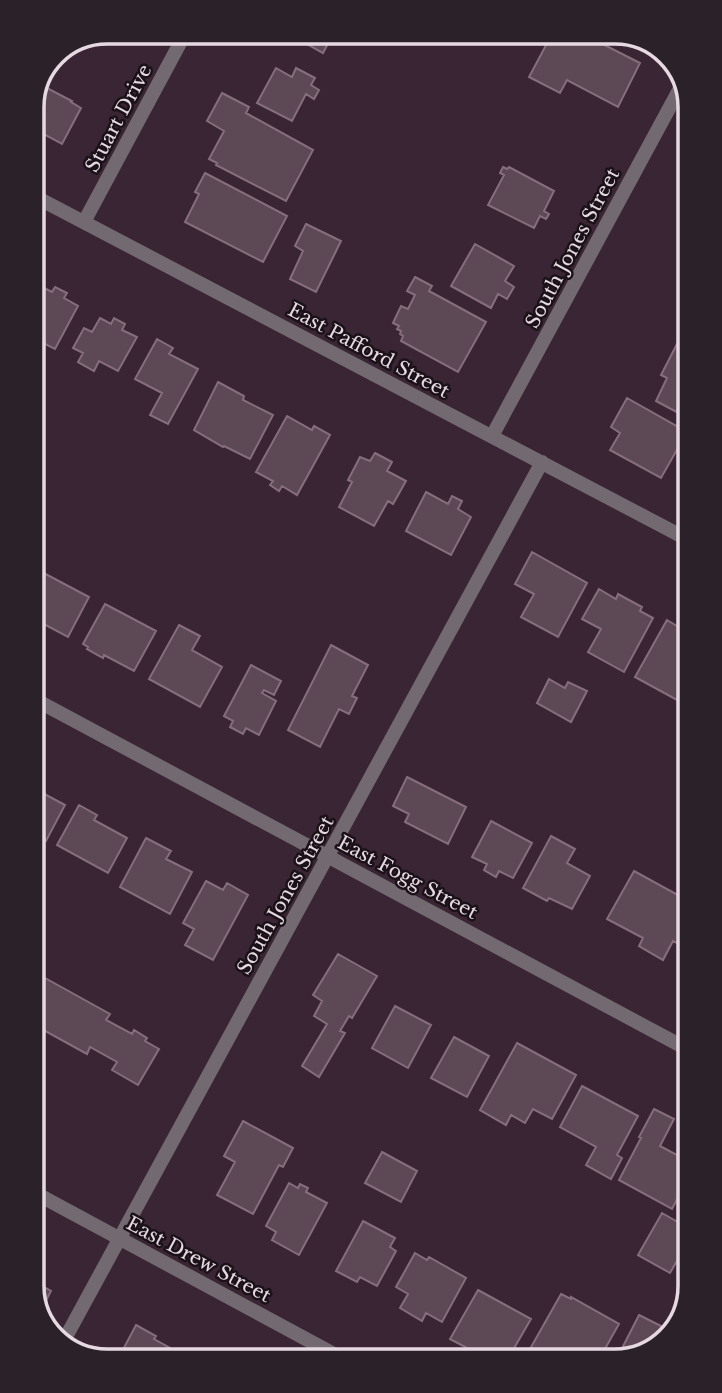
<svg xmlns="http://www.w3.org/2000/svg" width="722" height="1393" viewBox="0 0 722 1393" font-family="'Libre Baskerville',serif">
  <rect width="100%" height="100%" fill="#392533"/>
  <path fill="#5d4856" stroke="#866e7e" stroke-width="2" d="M295,32h39l-11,21 -30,-17z
    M553,32h26l61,31 -22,44 -51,-27 -7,13 -31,-16z
    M276,68l16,9 4,-9 19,10 -4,7 8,5 -5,9 -8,-5 -14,27 -35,-18z
    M41,85l31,16 -1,1 10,6 -19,36 -20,-11 -4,7 -6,-4v-33z
    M222,93l27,14 -3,6 67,37 -27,51 -70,-36 1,-2 -8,-4 15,-28 -17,-10z
    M503,167l4,2 2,-2 45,24 -10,20 5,3 -3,5 -6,-3 -6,12 -46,-23 16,-30 -4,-2z
    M205,173l82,43 -24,46 -78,-40 14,-28 -4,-2z
    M306,224l35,17 -25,51 -26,-13 13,-28 -8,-5z
    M475,244l39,22 -9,15 9,6 -7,12 -9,-5 -7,14 -40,-22z
    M415,277l17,9 -3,5 57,31 -28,50 -57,-31 2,-5 -3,-2 1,-3 -4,-2 2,-3 -6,-3 8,-17 7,3 7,-14 -8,-4z
    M32,282l20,10 3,-5 12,6 -3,5 14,8 -23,43 -22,-11z
    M100,318l11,6 3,-6 11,6 -3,6 15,7 -19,34 -19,-10 -5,10 -16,-9 5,-9 -10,-5 11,-20 8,4z
    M157,339l16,9 -4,6 29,15 -30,55 -18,-9 12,-22 -27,-14z
    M678,342l8,5v70l-30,-16 11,-23 -6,-3z
    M218,382l26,14 -1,4 30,15 -23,44 -26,-13 -1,1 -29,-17z
    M627,398l60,34 -26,46 -51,-28 10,-17 -9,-6z
    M287,416l25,14 2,-4 16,9 -33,60 -15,-9 -3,5 -9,-6 3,-4 -17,-9z
    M375,453l17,9 -5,9 19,10 -13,23 -5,-3 -14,25 -35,-19 13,-25 -4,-2 12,-23 10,4z
    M426,492l22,12 4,-8 10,5 -4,8 13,8 -20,38 -45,-24z
    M532,552l55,31 -29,54 -37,-20 13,-23 -19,-10z
    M38,570l51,27 -21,40 -34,-18v-40z
    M599,589l17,10 2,-5 24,13 -2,4 13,7 -29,54 -36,-20 13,-23 -19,-10z
    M105,604l51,27 -22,40 -30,-16 -1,3 -16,-9 1,-2 -5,-3z
    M667,620l20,12 1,74 -53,-29z
    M179,625l21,11 -8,14 30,17 -22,40 -51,-28z
    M331,645l37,20 -16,31 5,2 -8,16 -10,-5 -19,38 -32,-17z
    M251,665l30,16 -7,14 -10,-5 -2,3 14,8 -17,34 -13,-7 -3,6 -13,-7 3,-6 -9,-5z
    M549,679l16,9 3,-6 19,9 -16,31 -34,-19z
    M407,777l59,30 -18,37 -43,-22 4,-8 -16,-8z
    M35,789l30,16 -19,36 -11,-6z
    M79,805l18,10 -3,5 33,18 -19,35 -51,-28z
    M491,821l41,22 -19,35 -14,-7 -3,6 -12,-7 3,-6 -15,-7z
    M551,836l24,13 -8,14 23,13 -18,33 -23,-11 -2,3 -24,-13z
    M146,838l25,13 -5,8 26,13 -22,42 -50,-27z
    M634,871l55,30v49l-16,-9 -10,19 -24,-14 4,-8 -36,-19z
    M206,881l17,9 4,-7 21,12 -35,65 -28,-15 9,-16 -11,-6z
    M338,954l39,22 -25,42 -3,-2 -9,15 5,2 -26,44 -17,-11 25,-42 -13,-8 8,-15 -9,-6z
    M36,973l74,41 -4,6 26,14 2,-4 13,8 -2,3 14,8 -21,36 -26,-15 5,-8 -27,-15 -3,7 -51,-28z
    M395,1006l36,19 -23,43 -36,-20z
    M454,1037l35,19 -22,41 -36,-19z
    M517,1043l59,32 -24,44 -19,-10 -8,14 -14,-8 -5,10 -26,-15z
    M582,1086l56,30 -21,39 5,3 -11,21 -25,-14 10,-18 -36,-20z
    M654,1109l20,10 -14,27 26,14 4,-7v22l-18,34 -53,-29 22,-42 -2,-1z
    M243,1121l50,27 -10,19 -4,-2 -26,49 -36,-19 18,-33 -11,-6z
    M382,1152l35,19 -16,31 -36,-19z
    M289,1183l9,5 2,-4 8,4 -2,4 21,11 -28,52 -27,-15 4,-8 -10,-6z
    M662,1213l28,16v9l-20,35 -32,-18z
    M363,1221l32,17 -5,9 6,4 -19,35 -17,-9 -3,5 -21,-11z
    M415,1253l12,7 2,-3 37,21 -24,44 -16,-9 -4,8 -22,-13 8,-14 -12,-7z
    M37,1283l14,8 -13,25 -1,-2z
    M478,1290l53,29 -22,38h-14l-9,-4 -2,4 -34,-18z
    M561,1294l10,5v-2l48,27 -18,32h-75z
    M639,1315l34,17 -30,24h-25z
    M136,1325l20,11 -2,3 16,9 -7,13h-46z"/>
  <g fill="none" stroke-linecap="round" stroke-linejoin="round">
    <path stroke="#736970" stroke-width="14" d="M32,195l655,344
      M84,222l102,-190
      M492,436l193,-357
      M34,699l655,351
      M37,1194l306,165
      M61,1346l481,-884"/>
  </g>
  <g text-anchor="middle" stroke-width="5" stroke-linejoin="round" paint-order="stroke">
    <g font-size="19" fill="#e7d9e2" stroke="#1a1218">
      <text transform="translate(118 118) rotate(-62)" y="7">Stuart Drive</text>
      <text transform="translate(572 248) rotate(-62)" y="7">South Jones Street</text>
      <text transform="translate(369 350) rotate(28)" y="7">East Pafford Street</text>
      <text transform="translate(408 877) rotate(28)" y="7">East Fogg Street</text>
      <text transform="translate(285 895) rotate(-61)" y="7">South Jones Street</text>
      <text transform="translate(199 1259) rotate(28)" y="7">East Drew Street</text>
    </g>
  </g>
  <path d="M0 0H722V1393H0ZM107 44H615A63 63 0 0 1 678 107V1286A63 63 0 0 1 615 1349H107A63 63 0 0 1 44 1286V107A63 63 0 0 1 107 44Z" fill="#2a2228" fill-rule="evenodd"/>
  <path fill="none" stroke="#e7d9e2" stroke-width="3.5" d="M107 44H615A63 63 0 0 1 678 107V1286A63 63 0 0 1 615 1349H107A63 63 0 0 1 44 1286V107A63 63 0 0 1 107 44Z"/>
</svg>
